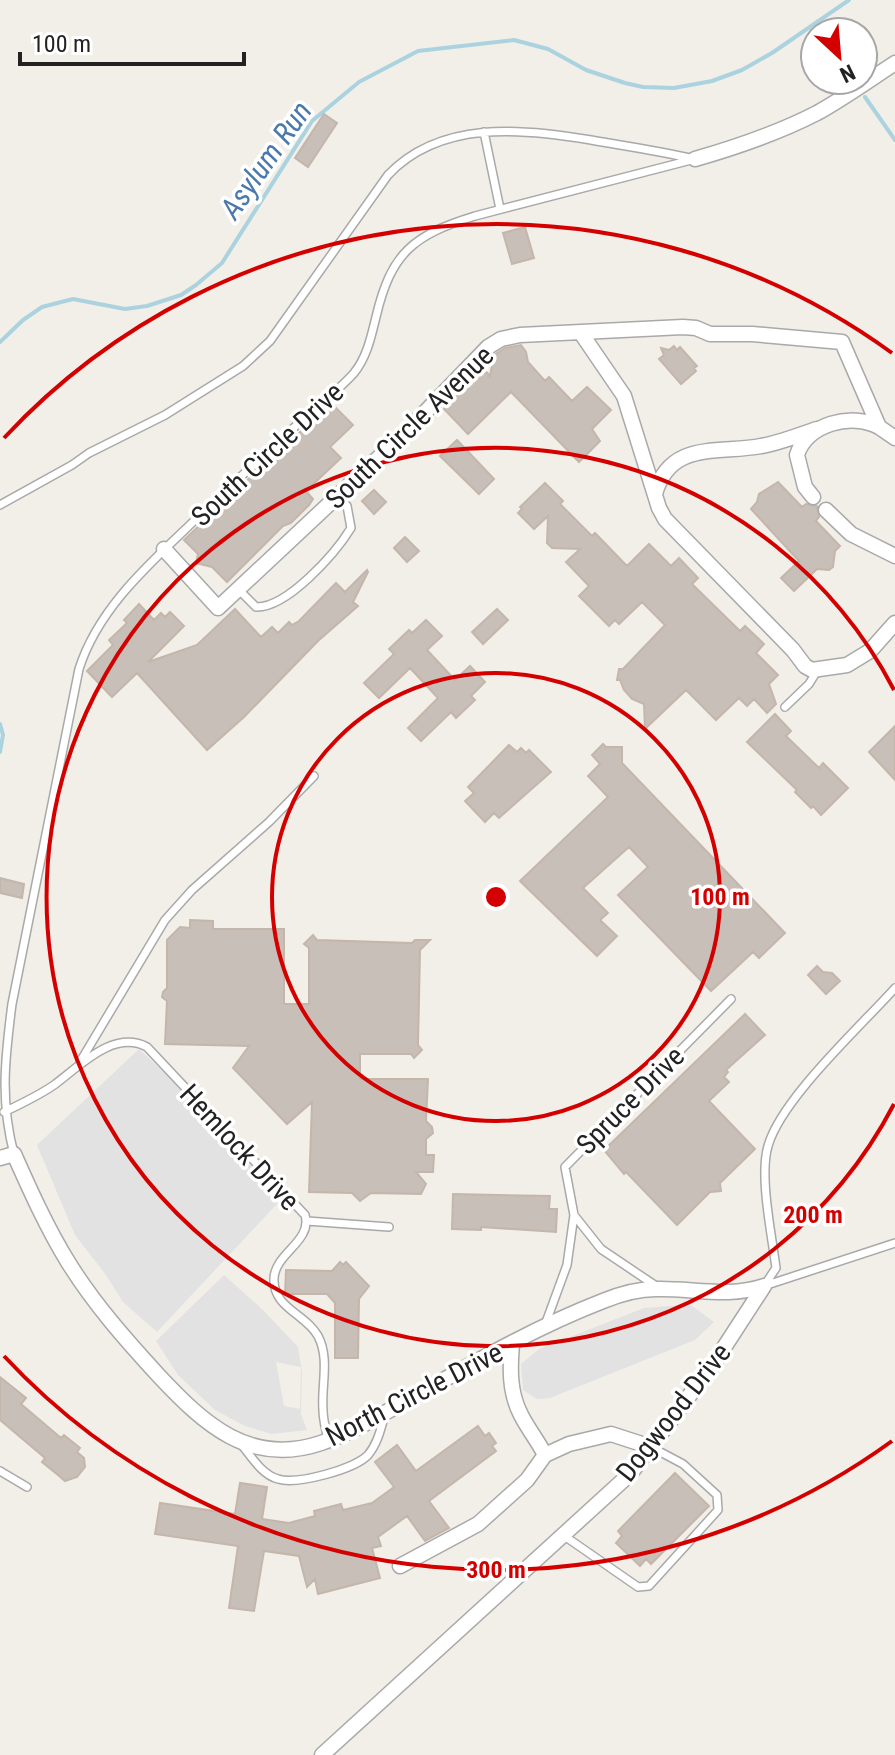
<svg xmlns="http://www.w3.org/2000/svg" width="895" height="1755" viewBox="0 0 895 1755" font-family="'Roboto Condensed',sans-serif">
  <rect width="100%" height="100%" fill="#f2efe9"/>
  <path fill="#e2e2e2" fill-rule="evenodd" d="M139,1049l151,141 -133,142 -34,-30 -17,-27 -31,-40 -38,-90z
    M224,1275l39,35 35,37 4,25 -1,42 6,16 -35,4 -27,-8 -30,-16 -37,-35 -22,-34zM276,1362l25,5 -1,42 -16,-3z
    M688,1303l26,19 -19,18 -145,58 -13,1 -14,-9 -2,-26 18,-15 105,-41 38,-3z"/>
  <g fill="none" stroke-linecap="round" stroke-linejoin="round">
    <path stroke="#aad3df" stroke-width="4" d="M818,21l6,11
      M865,97l30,43
      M0,342l23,-22 19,-13 31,-8 52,10 22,-3 34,-11 15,-10 26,-22 90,-142 47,-39 59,-31 96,-11 34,9 38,21 39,13 18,4 31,1 38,-7 30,-11 30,-17 77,-53
      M0,724l3,11 -3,17"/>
  </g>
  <path fill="#c7bfb8" stroke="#c4b6ab" stroke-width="2" d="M324,114l13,9 -29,44 -13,-9z
    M525,227l9,31 -22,6 -9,-31z
    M521,345l5,7 2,10 17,19 4,-4 23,24 15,-14 24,23 -19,19 8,12 -21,21 -68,-70 -43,42 -24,-25 38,-42 8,9 4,-21 11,-7z
    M674,346l3,4 3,-3 17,19 -3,2 2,3 -15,13 -22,-25 5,-4 -3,-7 8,2z
    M333,405l20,20 -23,22 11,11 -35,33 7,8 -4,6 -18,18 -8,3 -56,56 -15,-15 -16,-4 2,-9 -14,-14 91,-86 2,2 31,-32 7,-2z
    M457,440l37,39 -15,15 -39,-38z
    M778,482l24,25 4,-3 11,2 2,11 -3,4 24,25 -5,5 -2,16 -4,3 -12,-1 -23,22 -13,-13 18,-17 -48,-52 6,-7 2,-8z
    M545,483l18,18 -3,3 32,32 3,-3 32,33 22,-22 22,22 8,-8 19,20 -6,6 48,47 5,-5 19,18 -8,9 22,22 -9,9 7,20 -9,9 -13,-14 -7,7 -8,-8 -23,22 -30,-30 -41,39 -1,-25 -12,-5 -8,-9 -4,-10h-3l2,-11h4l42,-44 -23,-23 -23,22 -4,-4 -6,6 -30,-30 10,-10 -23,-24 14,-13 -28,-1 -5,-5 1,-27 -14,13 -16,-16 4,-4 -2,-2z
    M374,490l12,12 -12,12 -12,-13z
    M405,537l14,14 -12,11 -13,-14z
    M367,570l1,2 -15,30 5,4 -40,35 -74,76 -37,33 -70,-77 -25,24 -25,-26 26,-26 -4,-5 18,-17 -3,-3 15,-16 15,16 7,-7 4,4 5,-5 14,14 -36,36 49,-17 38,-36 26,28 11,-10 6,6 11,-11 3,3 7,-4 37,-38 9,9z
    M497,609l11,11 -25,24 -11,-12z
    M426,620l16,16 -15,14 28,30 15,-14 15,16 -14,14 4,4 -19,18 -5,-6 -30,29 -13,-13 30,-30 -28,-30 -31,30 -15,-15 30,-29 -5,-5 20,-19 3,3z
    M775,714l16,17 -5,5 33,32 4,-5 25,25 -27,27 -8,-9 -2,2 -16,-16 2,-2 -50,-48z
    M895,726v54l-26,-28z
    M603,744l3,3h16v16l163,170 -26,25 -6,-6 -42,39 -93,-96 30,-28 -19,-20 -46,41 25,25 -8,7 17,16 -20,20 -77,-75 88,-84 -20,-21 12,-12 -8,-9z
    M509,745l8,7 4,-4 5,5 3,-3 22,22 -52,46 -5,-5 -9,9 -20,-21 9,-8 -6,-6z
    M0,878l24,6 -2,14 -22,-5z
    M190,920l23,1v8h71v75h25v-56l-5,-4 9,-9 4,5 95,3 3,-3h15l-10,10 -2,95 4,5 -8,8 -3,-4h-51v25h68l-2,42 6,6 1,6 -7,6v16h8l-1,17h-17l10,12 -5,10 -50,-1 -11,8 -8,-8 -43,-1 3,-90 -25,22 -54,-56 16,-22 -84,-2 2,-43 -5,-4 1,-5 4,-4v-48l13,-13 10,1z
    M817,966l6,6 9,1 8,8 -14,13 -18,-19z
    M745,1014l20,21 -39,35 2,2 -4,5 5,5 -20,19 46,48 -35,34 1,8 -11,1 -33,33 -51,-53 -2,2 -20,-24z
    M453,1194l97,2 -1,13h8l-1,23 -75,-5v3l-29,-1z
    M340,1262l3,3 3,-3 23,24 -10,13 -1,59h-23v-55l-8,-9h-42l1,-24 46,1z
    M0,1377l26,21 -5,6 40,34 3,-3 16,13 -3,4 7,6 1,9 -8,10 -12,4 -7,-6 -16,-13 3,-4 -45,-38z
    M478,1426l7,10 4,-3 7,10 -4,3 4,5 -67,50 20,27 -24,13 -18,-25 -29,21 3,9 -9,2 8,30 -62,16 -3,-15 -8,8 -8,-31 -35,-5 -10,60 -25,-3 9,-62 -83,-12 5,-31 75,11 5,-31 27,4 -5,32 27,4 26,-7 -1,-5 27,-7 2,6 29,-7 22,-16 -19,-25 22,-17 19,26z
    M675,1473l34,33 -58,58 -5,-5 -6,7 -24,-23 6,-7 -4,-5z"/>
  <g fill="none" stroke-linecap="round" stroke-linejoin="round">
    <g stroke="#a9a9a9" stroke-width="10">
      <path id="lane" d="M484,132l16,77
        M0,505l72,-40 17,-12 76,-38 78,-49 27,-25 118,-166c52,-55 134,-47 203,-35 34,6 69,11 103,19
        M238,589l18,18c31,1 79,-53 95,-79l-4,-22 -8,-11
        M785,707l24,-23 8,-13
        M80,1062l85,-142 27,-30 77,-68 45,-46
        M4,1112c17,-8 34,-16 50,-27 25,-18 59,-56 93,-38l158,168c8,26 -31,39 -31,64 -1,29 32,35 44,57 12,23 3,49 5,74 0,10 3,20 5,30
        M14,1154c-14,-53 -9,-96 -2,-150l67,-335c19,-60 69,-104 114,-147 35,-34 71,-67 107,-100 17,-16 38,-31 54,-49 13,-16 17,-36 22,-56 15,-64 37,-82 99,-101l220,-57
        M574,1215l-9,-48 166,-168
        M307,1221l82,6
        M764,1286l12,-18c-4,-32 -17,-92 -8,-122 13,-47 93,-120 127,-158
        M764,1286l131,-43
        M545,1325l22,-60 7,-50 27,34 55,37
        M241,1444c10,12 21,31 37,35 19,6 77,-10 90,-24 10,-12 13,-27 17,-41
        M0,1471l27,16
        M563,1535l75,52 11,-1 69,-76 -1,-15 -34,-31 -32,-17"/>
    </g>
    <g stroke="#a9a9a9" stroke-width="17">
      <path id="street" d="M695,159c42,-12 83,-26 122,-46 27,-15 52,-33 78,-50
        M581,333l43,63 35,112 6,11 128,131 12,16 7,4 35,-5 23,-14 25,-28
        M655,494c15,-54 64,-40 106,-48 19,-3 38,-11 56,-17
        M813,497l-8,-10 -8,-32c9,-31 55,-43 82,-28
        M826,510l25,24 44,22
        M164,549l54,59 188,-176 82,-85 13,-8 19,-4 163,-8 13,1 14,6h42l90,8 37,85 16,11
        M0,1158l14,-4c16,36 33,74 54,108 26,42 58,78 91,114 45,48 91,91 162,67 36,-12 69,-34 103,-52 58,-33 117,-66 179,-90 17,-7 34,-12 53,-12 36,-1 73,9 108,-3
        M512,1344c-2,24 -3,48 9,71 7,14 17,26 24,40
        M400,1566l78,-42 49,-44 18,-25 24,-11 42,-10 40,13
        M322,1755l308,-281 84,-111 50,-77"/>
    </g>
    <use href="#lane" stroke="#fff" stroke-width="7"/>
    <use href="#street" stroke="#fff" stroke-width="14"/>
  </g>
  <g fill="none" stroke="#d40000" stroke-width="4">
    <circle cx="496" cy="897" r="224"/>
    <path d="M894 1104A449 449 0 1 1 894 690"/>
    <path d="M892 1441A673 673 0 0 1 4 1356M4 438A673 673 0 0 1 892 353"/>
  </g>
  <g text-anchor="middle" stroke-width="7" stroke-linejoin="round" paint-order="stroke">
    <g font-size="28" fill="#222" stroke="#fff">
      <text transform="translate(409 427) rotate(-44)" y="10">South Circle Avenue</text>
      <text transform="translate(267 454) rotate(-43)" y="10">South Circle Drive</text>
      <text transform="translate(630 1100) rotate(-45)" y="10">Spruce Drive</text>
      <text transform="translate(240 1147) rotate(47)" y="10">Hemlock Drive</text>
      <text transform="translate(414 1394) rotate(-27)" y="10">North Circle Drive</text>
      <text transform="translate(673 1412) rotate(-52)" y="10">Dogwood Drive</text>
    </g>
    <g font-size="30" font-style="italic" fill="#4a7aab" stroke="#fff">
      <text transform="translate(266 160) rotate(-55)" y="10">Asylum Run</text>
    </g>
  </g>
  <circle cx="496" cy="897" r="12" fill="#d40000" stroke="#fff" stroke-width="4"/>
  <g font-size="24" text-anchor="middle" font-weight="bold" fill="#d40000" stroke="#fff" stroke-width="7" stroke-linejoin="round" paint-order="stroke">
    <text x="720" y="905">100 m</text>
    <text x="813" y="1223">200 m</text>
    <text x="496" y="1578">300 m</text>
  </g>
  <g transform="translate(839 56) rotate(154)"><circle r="38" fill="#ffffff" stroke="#a7a7a7" stroke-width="2"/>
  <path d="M0-6L14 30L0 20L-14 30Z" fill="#d40000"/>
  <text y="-12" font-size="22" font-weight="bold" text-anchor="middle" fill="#222222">N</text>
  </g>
  <path d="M20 52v12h224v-12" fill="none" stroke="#222222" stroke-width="4"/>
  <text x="32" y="52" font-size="24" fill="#222222" stroke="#ffffff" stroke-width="6" paint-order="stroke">100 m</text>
</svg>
